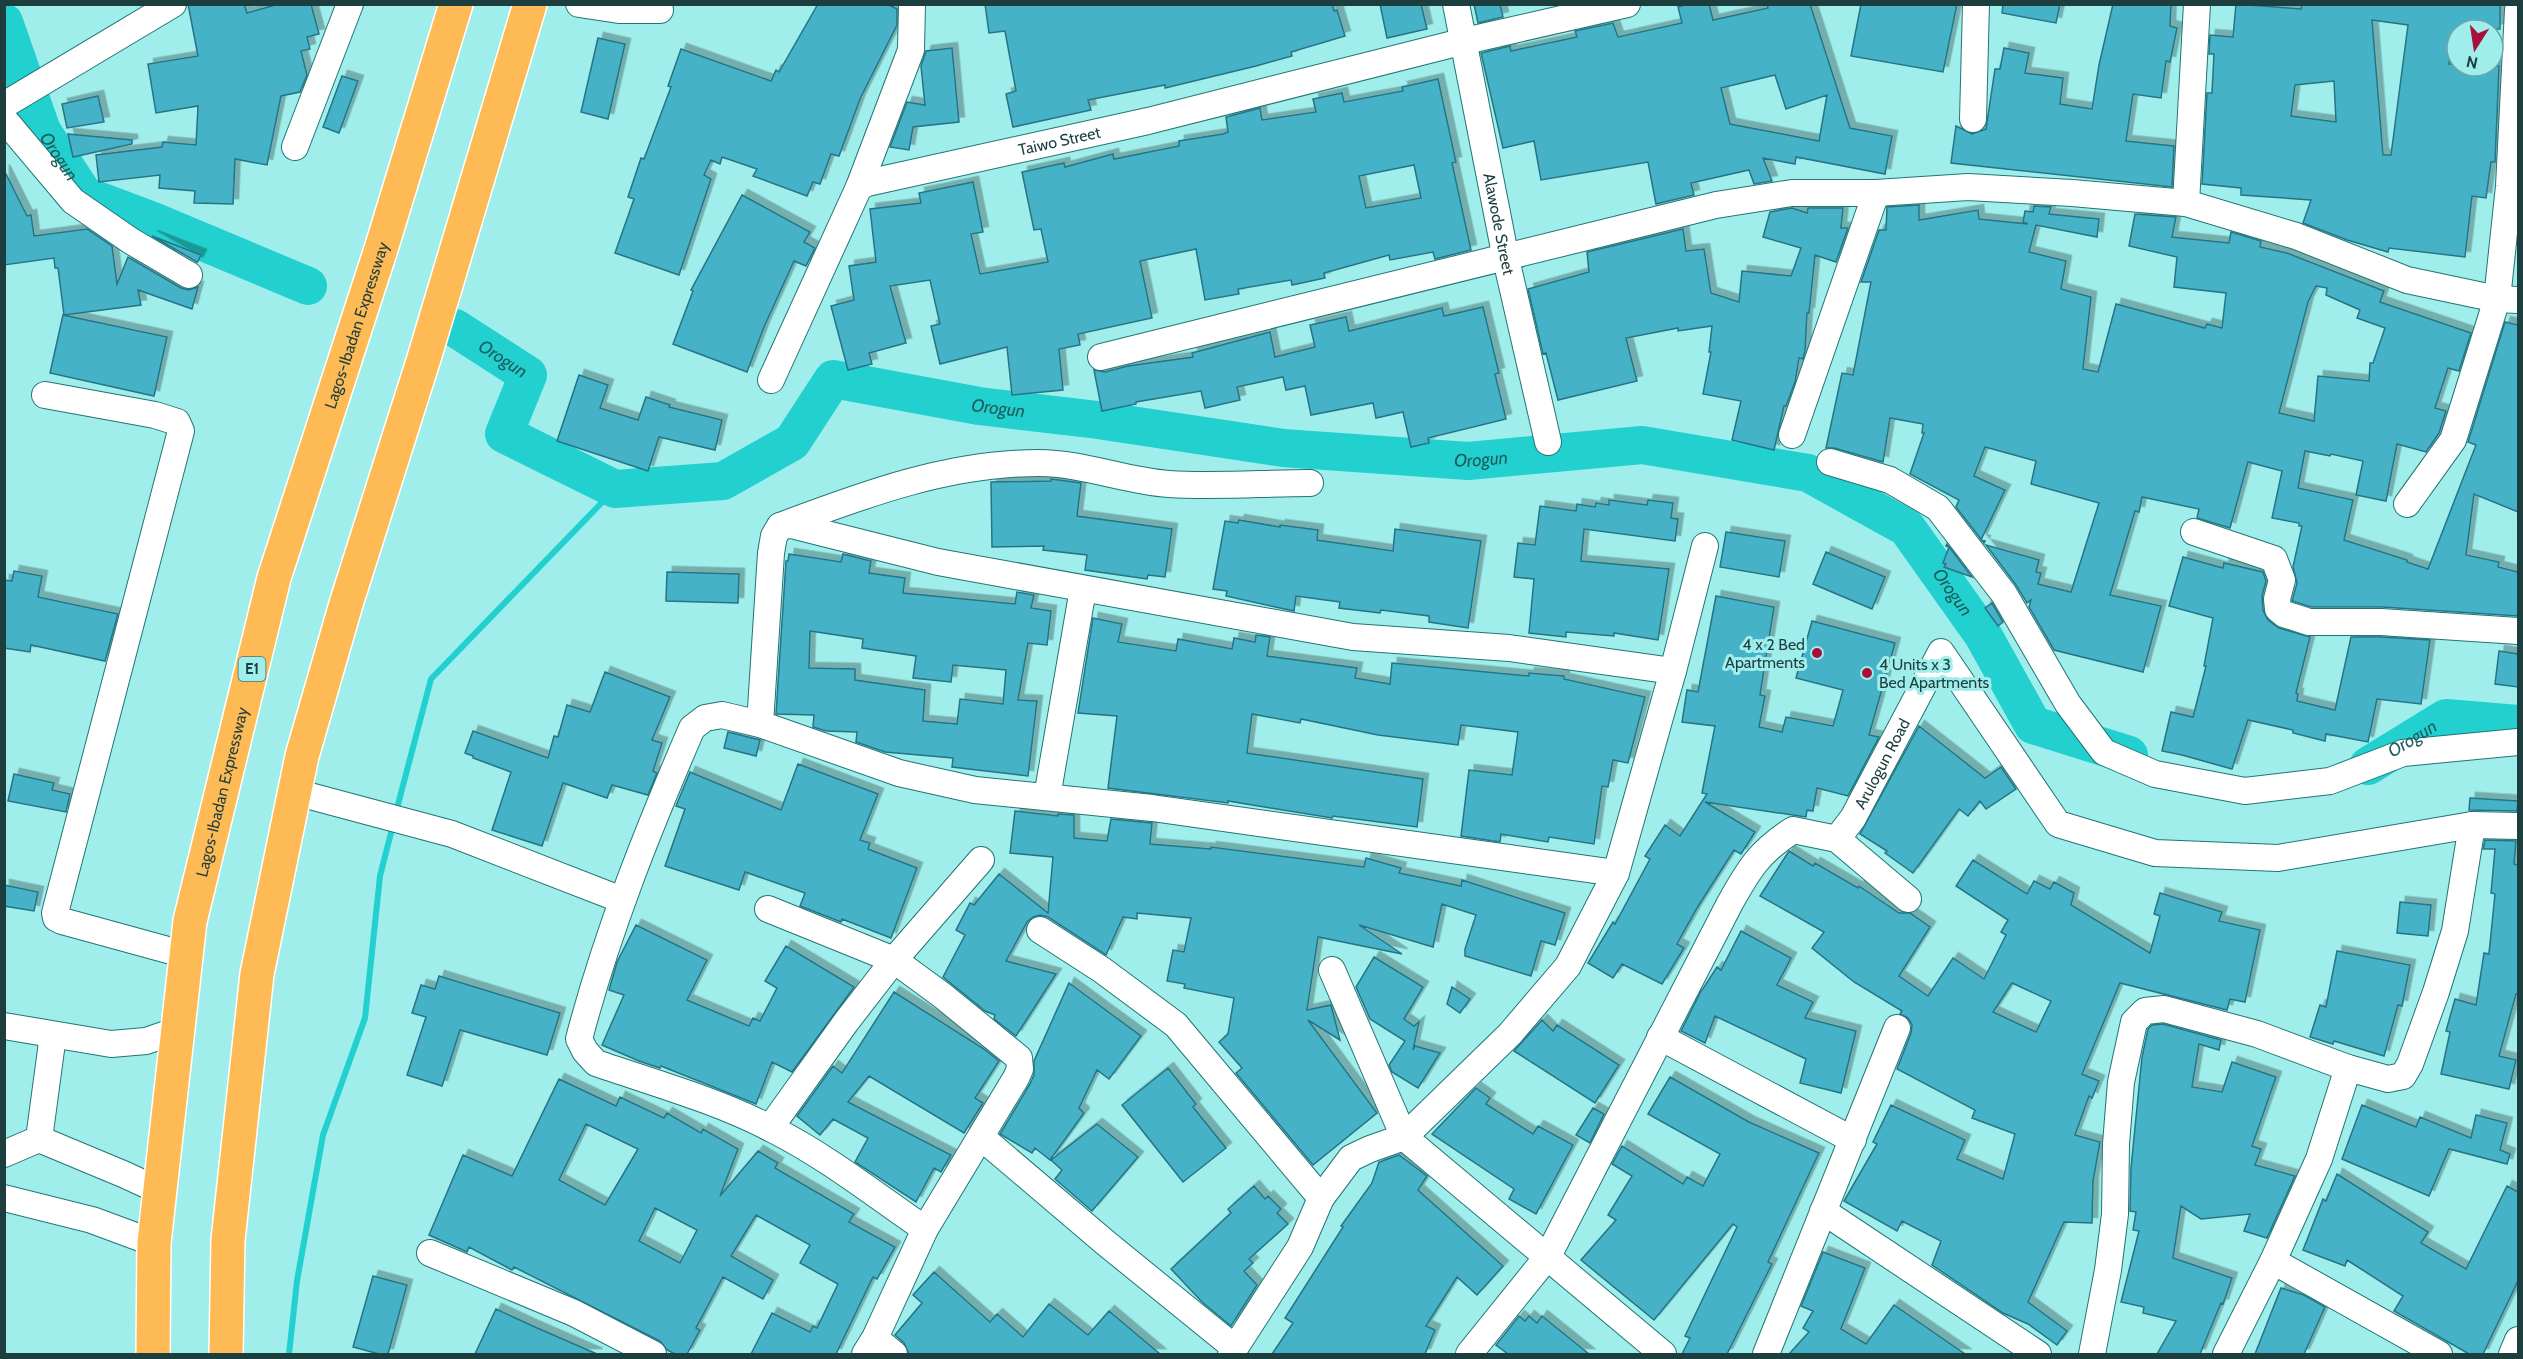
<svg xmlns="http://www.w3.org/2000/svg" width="2523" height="1359" viewBox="0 0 2523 1359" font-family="Cabin,sans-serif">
  <defs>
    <filter id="shadow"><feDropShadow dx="5.5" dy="-5.5" stdDeviation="0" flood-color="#0004"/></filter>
  </defs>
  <rect width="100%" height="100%" fill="#9feeec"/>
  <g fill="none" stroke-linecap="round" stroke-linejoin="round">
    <path stroke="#21d0cf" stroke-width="6" d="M396,812l35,-133 184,-190
      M289,1354l8,-73 26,-146 42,-117 15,-142 13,-51"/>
    <g stroke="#21d0cf" stroke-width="38">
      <path id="s1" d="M4,22l38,109 42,64 69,26 155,65"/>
      <path id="s2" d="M455,328l73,47 -24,59 111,55 108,-8 69,-39 41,-63 146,27 119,14 185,28 185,13 174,-16 166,28 99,55 76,107 50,90 96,30"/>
      <path id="s3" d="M2368,766l78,-48 72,6"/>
    </g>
  </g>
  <path fill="#44b2c8" stroke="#277484" stroke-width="1.5" fill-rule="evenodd" filter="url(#shadow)" d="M188,4h56l3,9 32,-9h32l8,30 -12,3 3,12 -9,2 6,24 -7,17 -19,4 -14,69 -32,-6 -2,45 -39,-1 1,-12 -36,-3 1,-13 -61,7 -3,-27 66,-8 1,-5 33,3 2,-39 -42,7 -8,-49 50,-8z
    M818,4h69l10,5v16l-37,74 -21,57 -8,-2 -11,30 -7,-2 -6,14 -54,-20 4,-7 -35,-12 -2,7 -9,-4 -7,15 7,4 -32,96 -64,-22 19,-54 -6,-2 13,-39 3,1 27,-72 -3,-1 13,-37 90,32 5,-11 3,2z
    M985,4h347l2,7 3,-1 8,26 -54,16 1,4 -36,10 -91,22v-3l-77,15 3,10 -78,17 -7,-33 10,-3 -11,-60 -16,2z
    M1380,4h41l6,25 -40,9z
    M1474,4h26l3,13 -25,6z
    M1687,4h22l4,16 55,-12 -1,-4h43l40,124 42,8 -7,38 -89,-17 -1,7 -32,-6 9,23 -18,3 -5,-14 -58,13 3,12 -38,9 -8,-42 -107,18 -7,-39 -31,7 -22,-95 29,-7 1,5 66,-14 -2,-6 38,-8 5,14 64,-14 -4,-16zM1775,75l11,34 41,-14 -8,46 -89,-17 -9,-36z
    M1861,4h96l-14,68 -92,-16z
    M2003,4h57l-4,19 -54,-10z
    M2113,4h58l-1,22 7,2 -7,34 -4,-1 -5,37 -28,-4 -7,47 48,5 -2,41 -221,-24 5,-37 16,8 14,-5 9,-60h5l4,-21 25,5 -4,20 38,5 -3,26 32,5 7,-44z
    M2236,4l65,5 1,-5h198v25l-46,1 -5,34h8v2h42l-4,96h-4l-5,36 -14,-2 -7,61 -76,-9 -1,4 -41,-12 -44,-17 8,-23 -70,-5v-7l-39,-4 5,-91h5l2,-39h-5l1,-19 23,2zM2372,20l36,5 -17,130h-8zM2334,81l2,41 -45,-6 4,-31z
    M598,38l27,6 -17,75 -27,-7z
    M952,48l7,74 -46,5 -4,23 -19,-3 17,-45 18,3 -4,-39 5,-15z
    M342,76l16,5 -19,52 -16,-6z
    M1438,79l18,83 -4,1 19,87 -36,9 -2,-7 -43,8 -1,-5 -65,18 1,5 -33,7 -1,-5 -53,9 1,5 -34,6 -9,-51 -56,12 12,57 -74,16 2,11 -21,4 4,41 -51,5 -5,-48 -67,17 -9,-38 9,-2 -10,-44 -40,6 16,57 -37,10 3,11 -24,6 -17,-64 23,-6 -5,-34 27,-4 -6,-53 51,-6 -2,-10 54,-11 10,50 -12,2 9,40 68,-12 -7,-33 -7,1 -12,-58 42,-9 1,4 48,-13 1,5 65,-13v-5l44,-7 5,-2 -2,-15 34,-9 2,12 54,-8 -3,-13 29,-6 2,9 59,-11 -1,-4zM1414,165l7,33 -55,10 -7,-32z
    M98,96l6,26 -37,6 -5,-24z
    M68,134l64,6v4l-59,13z
    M4,170l23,46 4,-1 3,21 53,-7 25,17 5,38 11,-27 53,31 8,2 9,-3 -6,22 -54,-19 3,15 -77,10 -6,-47h-3l-1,-10 -50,7z
    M742,195l68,37 -6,10 11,6 -9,18 -12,-5 -30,66 -17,45 -74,-28 20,-53 -2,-1z
    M1919,205v15l59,-10 1,9 49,5 -5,-2 2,-11 8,1 1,-6 17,1 -2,7 50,5 -2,18 -61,-12 -7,27 37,9 -5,28 30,8 -8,72 15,3 18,-68 89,24 2,-4 15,4 4,-35 -52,-6 3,-30 -48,-11 6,-32 41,3 -4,20 57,6 2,-11 30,9 -1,6 27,6 97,38 -4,11 91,31 -12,38 -11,-3 -13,40 11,3 -7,22 -13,19 -29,-8 -11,57 -30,-6 7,-34 -32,-7 -1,2 -25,-5 -7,37 55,12 -9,40 63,20v2l21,7 48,-124 -8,-3 37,-120 13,3v187l-44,-18 -8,61 33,7 -1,5 20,5v44l-136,-9h-71l-19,-6 5,-18 -4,-16 9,-41h-3v-3l-27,-5 10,-47 -34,-9 -18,66 -33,-10 2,-9 -57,-12 -3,15 -4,-1 -25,84 51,11 -18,66 -89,-22 -25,-43 2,-7 -4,3 -11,-18 -30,-40 53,15 -3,12 5,1 -3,11 33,8 28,-89 -68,-19 5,-23 -51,-14 -11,29 31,14 -24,50 4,1 -1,2 -28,-36 3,-7 -49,-26 14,-41h-2l1,-9 -33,-6 -7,44 -49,-14h-8l16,-75 11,2 18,-93h-10l18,-52h7l1,-23zM2316,286l11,2 -1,7 34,15 -3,8 28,10 -12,35h-3l-1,18 -51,-5 -4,45 -35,-8 29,-111z
    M1792,208l15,5 1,-5h35l-2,20h7l-12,34 -21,-7 -6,58h-2l-2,38 -2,8 -4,-1 -4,24 -9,24h-2l-10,44 -42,-10 9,-39 -38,-7 8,-42h-2l3,-26 -34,5v-3l-52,10 11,43 -79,19 -12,-47 -3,1 -15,-65 61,-17 -2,-20 96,-23 3,22 18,-2 7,44 28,9 3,-31 49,5 10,-28 -38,-11 7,-25z
    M152,236l49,19 -4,8v-1z
    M1483,307l16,66 -4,1 11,45 -78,19 1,5 -18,4 -8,-35 -27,6 -3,-15 -62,12 -6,-29 -19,4 -3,-13 -46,10 3,13 -35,8 -4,-17 -65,11v2l-34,7 -8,-41 11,2 23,-6 65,-9 -1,-4 78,-21 5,25 40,-10 -5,-22 36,-8 3,14 93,-23 2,8z
    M63,315l104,22 -13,59 -104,-23z
    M579,375l29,10 -8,23 38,12 8,-23 24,8 -1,2 53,13 -7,30 -56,-13 -11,34 -91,-30z
    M1051,479l30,4 -4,33 95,13 -7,48 -17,-2 -1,4 -62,-9 2,-15 -44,-5 1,-4 -52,1 -1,-65 60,-1z
    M1609,500l38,5 1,-5 25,3 -2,15 7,1 -3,22 -91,-12 -3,32 88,8 -11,71 -44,-7v3l-48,-4v5l-37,-4 5,-54 -20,-2 4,-34 17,2 5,-39 36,5 1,-7 18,3 1,-4 13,2z
    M1239,520l41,7v-2l38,5 -1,10 76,11 2,-22 86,12 -13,87 -39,-6v-6l-48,-6 -1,3 -41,-5 1,-6 -44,-6 -2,15 -68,-15 1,-5 -14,-2 12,-68 13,2z
    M1726,532l59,9 -6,36 -59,-10z
    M1947,544l25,33 -28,-10 2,-3 -3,-1 6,-16 -3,-1z
    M1826,552l59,25 -13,32 -59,-25z
    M789,554l52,8 2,-8 28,7 -2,12 36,5 -2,15 112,11 2,-12 17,3 -3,13 20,3 -4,34 -19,-2 -10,57 19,1 -9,75 -76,-9 1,-9 -68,-6 -29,-10 1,-10 -31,-1 -13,-4 1,-12 -38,-1 10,-153h2zM810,631l53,8 -1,9 54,8 -3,22 38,4 2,-17 53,5 -3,34 -43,-5 -3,25 -34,-3 2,-31 -70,-10v-11l-46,-1z
    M2183,557l40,11 1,-5 39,9 3,9 -4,15 1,14 5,10 11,8 31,9 -14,56 2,1 -1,7 38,9 16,-73h30l49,3 -9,64 -44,-5 -9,43 -42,-8 -1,7 -32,-8v-3l-45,-10 -16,49 -50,-14 -20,-4 9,-39 22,5 13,-51h-2l9,-48 -44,-12z
    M14,571l28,5 -4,21 80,17 -13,47 -74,-16 -1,7 -26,-4v-68l8,1z
    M667,572l72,2 -1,29 -72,-2z
    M1716,596l58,11 -14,88 5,1 -6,31 23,5 4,-15 47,9 10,-36 -47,-12 16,-57 83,22 -26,92 10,2 -31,59 -31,-8 -4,23 -6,-1 -1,7 -101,-15 50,30 -14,22 -7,-4 -37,58 -20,36 7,4 -22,36 -40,-20 -9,14 -25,-15 25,-41 2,2 35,-65 -5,-3 20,-31 15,11 27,-42 -5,-1 13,-67 -33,-4 5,-32 11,2z
    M1992,603l11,19 -5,4 -13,-18z
    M1093,618l29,6 -4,18 58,9 2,-12 54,10 2,-11 21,4 1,-7 14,2 -3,19 90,12 -2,10 35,6 2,-21 137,13v-3l35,3v3l81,18 -17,66 -15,-3 -5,27 -6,-1 -8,58 -45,-7 -1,5 -47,-8 -1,8 -39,-6 8,-66 43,5 6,-43 -57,-7 -3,20 -80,-10 -77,-16 -1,4 -48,-9 -5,39 176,26 -6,48 -84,-11 -1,2 -104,-17v2l-120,-15 9,-72 -39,-3z
    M2499,651l19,3v33l-23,-3z
    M605,672l65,25 -18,43 10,3 -9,28 4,2 -9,22 -36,-10 -5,13 -44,-15 -21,63 -50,-16 19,-58 -38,-14v-2l-8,-3 8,-22 75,27 6,-22 4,1 9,-32 23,7z
    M1919,726l66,52 16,-11 15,22 -30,20 -6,-8 -12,15 -9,-7 -46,64 -28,-20 2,-2 -27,-17z
    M728,732l32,8 -4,16 -32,-8z
    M798,764l80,30 -18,46 10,3 -2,6 49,19 -26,70 -49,-19 -1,3 -41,-16 5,-13 -60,-21 -6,18 -74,-24 20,-57 -9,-3 14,-34 91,38z
    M14,774l40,9 -2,7 18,4 -4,18 -58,-11z
    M2470,798l48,3 -1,10 -48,-1z
    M1015,811l43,5v-2l16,1v23l33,3 4,-22 41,4 -2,21 61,5v-2l153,20 2,-9 35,10 -2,5 62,13 1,-6 103,33 -10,32 -14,-4 -10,35 -66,-20v-7l11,-34 -34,-11 -9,43 -74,-22 43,29 -84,-17 -11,73 24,-5 9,35 -32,-20 69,93 -64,52 -77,-92 6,-5 -23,-26 9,-8 6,-36 -50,-10 1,-4 -18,-3 6,-31 11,2 7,-34 -54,-5v6l-14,-2 -17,38 -58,-38 -8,-2 -7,2 -6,5 -21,39 50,13 -40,62 -22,-17 1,-4 -10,-4 -42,-34 22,-42 -9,-5 14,-27 4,2 25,-31 49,39 5,-56 -43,-4z
    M2485,840l31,1 -2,23 4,1v129h-2l-17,62 17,4 -7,29 -68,-15 9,-42 -4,-1 9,-32 21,6 8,-52 5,1 6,-60 -4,-1 4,-44h-12z
    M1789,851l24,15 2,-3 43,25 1,-2 40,27h11l20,14 -31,49 29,20 25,-38 31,21 22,-44 -5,-3 7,-12 -52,-34 17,-26 54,34 7,-13 16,8 4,-7 20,11 -3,12 79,48 10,-37 -6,-2 6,-21 62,19 -3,9 41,9 -15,72 -15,-3 -3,11 -107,-27 -38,91 17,7 -7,17 -3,-2 -14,39 25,7 -7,39 -1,42 -28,-1 -36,80 39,29 -10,14 -29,-21 -25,-11 -71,-48 9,-24 -39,-20 -5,10 -53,-30 33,-57 -4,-2 18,-37 74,35 -8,19 46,20 12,-45 -43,-16 3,-8 -78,-41 14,-36 1,-8 -4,-7 -8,-4 2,-3 -48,-29 -42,-34 12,-16 -64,-36zM2012,983l39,18 -15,31 -43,-20z
    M4,885l34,7 -4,19 -30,-5z
    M2400,902l31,3 -3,31 -31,-3z
    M636,925l71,35 -20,40 62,26 4,-8 7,3 17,-33 -12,-7 21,-35 68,41 -62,85 -20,-10 -16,42 -95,-38 -1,2 -21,-7 -37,-16 22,-50 -15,-5 8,-28z
    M1741,931l50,27 -14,27 36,17 -8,16 51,13 -15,62 -41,-10 6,-24 -91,-43 -10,27 -24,-12 19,-38 17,-26 4,3z
    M2337,951l73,14 -8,41 -4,-1 -14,51 -50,-15 -1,3 -23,-7 10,-32 6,2z
    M1374,957l49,30 -19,32 10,7 5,-4 -6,28 2,-4 25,7 -22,35 -26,-16 -3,-7 16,-24 -35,-22 -14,-32z
    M439,976l121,37 -13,42 -87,-25 -18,56 -35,-11 19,-58 -14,-4 9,-28 14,4z
    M1069,983l72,53 -32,43 -12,-9 -18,38 5,5 -34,47 -15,-12 -3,5 -32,-19 30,-50 4,-9v-14z
    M1452,987l18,12 -10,14 -13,-9z
    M894,992l90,57 15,12 -24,37 8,5 -19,30 -95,-57 -21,26 103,53 -10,17 -7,-4 -18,34 -61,-40 13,-24 -35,-19 -13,16 -23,-19 36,-50 9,7z
    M1542,1020l11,11 4,-6 62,40 -24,38 -81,-52z
    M2163,1024l58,16 -2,10 -20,-6 -7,43 30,5 10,-30 44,15 -24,69 9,3 -6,16 40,11 -28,62 -23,-7 6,-17 -49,5 -20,-13 -8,52 59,20 -9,26 -2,-1 -21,51h-43l19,-33 -33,-8 1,-6 -23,-5 18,-71 -6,-1 3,-18 -6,-1 1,-43 11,-111 6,-28 4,-4z
    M1168,1068l28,36 -3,3 33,41 -43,34 -61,-77z
    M1670,1077l79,45 70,31 -51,109 4,2 -45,90h-45l8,-16 -5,-2 52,-109 -4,-3 -79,96 -73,-60 35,-40 -8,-5 24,-39 -20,-12 10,-18 61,38 4,-7 16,9 17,-32 -72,-40z
    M559,1079l57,27 4,-9 44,21 3,-5 34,20 2,-4 35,20 -18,47 38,-45 20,12 -3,5 79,46 -5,8 46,25 -18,32 -4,-2 -37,77h-85l21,-41 38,19 3,-6 4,2 21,-44 -38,-21 10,-18 -54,-30 -25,41 42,24 -10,19 -40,-22 -27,51 4,2 -13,24h-12l-8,-4 -7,-9 -146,-74 -2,3 -43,-23 -2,5 -38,-17 34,-80 49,21zM586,1124l52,25 -33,56 -46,-25zM655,1208l42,22 -17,33 -41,-22z
    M1476,1088l14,10 -4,6 47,30 5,-8 35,19 -37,69 -27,-15 5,-10 -82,-55z
    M2362,1105l54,22 4,-10 51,21 5,-23 31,8 -7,27 10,4 -3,10 -58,-15 -20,47 -87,-37z
    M1593,1108l11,6 -14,29 -14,-8z
    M1097,1124l41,33 -46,54 -37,-32 7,-9 -11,-10z
    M1399,1155l28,21 -9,14 85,76 -26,29 -20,-18 -31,49 9,4 -10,24h-153l21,-31 -8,-5 58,-91 -2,-1 31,-43 7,-21z
    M2337,1174l91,58 -7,11 45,26 41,-83 11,6v89l-35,73h-14l-75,-43 9,-15 -56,-36 -2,6 -42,-16 20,-51 3,2z
    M1254,1186l11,13 3,-3 13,13 -4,4 11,11 -39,35 4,4 -9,8 13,14 -26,41 -29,-24 -31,-33 60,-56 -3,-4z
    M1823,1252l42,16 -24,61 25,15 28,-39 71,49h-176l20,-22 -6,-4 10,-17 -12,-5z
    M934,1272l56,50 7,-8 26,23 26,-33 39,31 21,-24 51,43h-251l-5,-11 -9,-8 27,-32 -9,-8z
    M373,1276l34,9 -19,69h-9l-26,-7z
    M2281,1288l23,7 21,12 -21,47h-49z
    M496,1309l39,18 62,27h-122z
    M1519,1316l6,5 4,-5 8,7 5,-7 47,38h-81l-12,-9z"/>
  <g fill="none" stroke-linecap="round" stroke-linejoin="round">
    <g stroke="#217574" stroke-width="28">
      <g id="minor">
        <path d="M579,4l40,6h41"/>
        <path id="s4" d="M1456,4l50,255 42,183"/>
        <path d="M4,105l169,-101"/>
        <path d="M4,119l69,82 58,40 58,34"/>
        <path d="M1973,119l3,-115"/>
        <path d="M295,147l55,-143"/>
        <path d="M859,187l52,-137 1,-46"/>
        <path d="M2186,203l11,-199"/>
        <path d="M1101,357l615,-152 76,-12h84l92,-6 104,6 114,10 110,33 111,44 90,19 21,1"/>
        <path id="s5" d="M771,380l88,-193 8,-4 281,-62 317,-80 162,-37"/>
        <path d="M45,395l110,20 22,7 4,9 -126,482 1,5 6,3 124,34"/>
        <path d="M1792,435l84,-242"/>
        <path d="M1830,462l60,18 48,28 66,86 64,110 36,48 51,22 90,17 85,-10 73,-28 115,-11"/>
        <path d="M2407,504l46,-64 44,-141 12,-113 9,-176"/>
        <path d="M780,526l11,-1 147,37 415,75 156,11 164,23"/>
        <path d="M2194,532l80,27 8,21 -5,19 1,10 6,5 25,8h72l137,9"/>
        <path d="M760,724l11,-171 3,-17 6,-10c83,-31 168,-63 259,-63 43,0 87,18 130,21 46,3 95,-1 141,-1"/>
        <path d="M295,792l157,42 170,66"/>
        <path d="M1047,797l36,-208"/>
        <path id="s6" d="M1837,839l16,-21 88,-166 117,172 97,29 123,5 194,-33 46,1"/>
        <path d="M768,909l126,51 49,36 76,62 1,11 -4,9 -91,151 -50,109 -10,16"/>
        <path d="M1040,930l62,40 74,55 145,173"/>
        <path d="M1332,970l72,167 259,217"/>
        <path d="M4,1026l107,18 35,-3 32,-11"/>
        <path d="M1660,1037l193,103"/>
        <path d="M770,1128l76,-106 48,-62 87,-100"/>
        <path d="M981,1137l126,107 128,104"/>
        <path d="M39,1139l14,-104"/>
        <path d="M4,1154l35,-15 84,35 37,17"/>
        <path d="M4,1198l88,22 62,23"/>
        <path d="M1823,1211l215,143"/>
        <path d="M925,1229c-50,-34 -99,-73 -153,-100 -56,-29 -118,-46 -176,-66l-11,-12 -6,-12c28,-107 69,-209 113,-311l13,-10 17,-3 38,9 139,49 76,17 177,18 464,65"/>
        <path d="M430,1253l144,60 79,41"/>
        <path d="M2273,1261l166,93"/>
        <path d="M875,1338l19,16"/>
        <path d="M1231,1354l69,-107 21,-49 30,-40 19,-9 34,-12 106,-103 58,-68 48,-93 57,-202 32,-125"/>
        <path d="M1469,1354l79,-98 182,-353c19,-34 29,-51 63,-73l44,9 71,60"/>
        <path d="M1766,1354l131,-326"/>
        <path d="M2092,1354l16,-84 7,-56 1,-70 5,-62 13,-60 11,-11 19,-2 93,25 91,34 40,11 15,-3 7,-12 26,-72 19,-61 17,-106"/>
        <path d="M2226,1354l47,-93 46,-102 29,-91"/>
        <path d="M2512,1354l6,-14"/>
      </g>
    </g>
    <g stroke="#fff" stroke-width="36">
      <g id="highway">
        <path id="s7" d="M153,1354l1,-111 36,-322 84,-343 107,-329 75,-245"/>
        <path d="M226,1354l2,-114 29,-266 45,-218 44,-152 79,-249 105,-351"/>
      </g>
    </g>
    <use href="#minor" stroke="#fff" stroke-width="26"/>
    <use href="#highway" stroke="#feba54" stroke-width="33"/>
  </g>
  <g fill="#a8103b" stroke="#9feeec" stroke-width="2">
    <circle cx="1817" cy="653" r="6"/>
    <circle cx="1867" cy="673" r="6"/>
  </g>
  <g text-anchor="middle" stroke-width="6" stroke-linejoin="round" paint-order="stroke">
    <rect fill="#9feeec" stroke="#447372" stroke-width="1.5" x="238.5" y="657" width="27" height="24" rx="4.5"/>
    <g font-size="15" font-weight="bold" fill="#1d3e3e">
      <text x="252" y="674">E1</text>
    </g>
    <g font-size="16" fill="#1d3e3e" stroke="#9feeec">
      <text dy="6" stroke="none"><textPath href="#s5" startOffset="418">Taiwo Street</textPath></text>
      <text dy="6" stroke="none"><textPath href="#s4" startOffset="224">Alawode Street</textPath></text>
      <text dy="6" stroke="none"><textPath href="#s7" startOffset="1054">Lagos-Ibadan Expressway</textPath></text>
      <text dy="6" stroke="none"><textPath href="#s6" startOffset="88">Arulogun Road</textPath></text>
      <text dy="6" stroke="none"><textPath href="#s7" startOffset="568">Lagos-Ibadan Expressway</textPath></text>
    </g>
    <g font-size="16" fill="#1d3e3e" stroke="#9feeec" text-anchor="end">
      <text x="1805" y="650">4 x 2 Bed<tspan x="1805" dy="18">Apartments</tspan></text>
      <text x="1879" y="670" text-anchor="start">4 Units x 3<tspan x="1879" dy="18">Bed Apartments</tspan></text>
    </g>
    <g font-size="18" font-style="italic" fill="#1c5c5c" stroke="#9feeec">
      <text dy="6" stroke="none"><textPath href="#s1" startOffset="146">Orogun</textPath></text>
      <text dy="6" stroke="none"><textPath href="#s2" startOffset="57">Orogun</textPath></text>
      <text dy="6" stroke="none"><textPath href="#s2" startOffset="705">Orogun</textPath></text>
      <text dy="6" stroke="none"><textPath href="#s2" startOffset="1191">Orogun</textPath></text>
      <text dy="6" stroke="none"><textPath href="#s2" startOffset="1713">Orogun</textPath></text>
      <text dy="6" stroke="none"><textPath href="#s3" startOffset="52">Orogun</textPath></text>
    </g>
  </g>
  <rect width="2523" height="1359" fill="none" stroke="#1d3e3e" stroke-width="12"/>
  <g transform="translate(2475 48) rotate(192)"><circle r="28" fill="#9feeec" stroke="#6ba8a6" stroke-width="1.5"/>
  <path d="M0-4.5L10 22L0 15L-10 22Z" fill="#a8103b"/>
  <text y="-9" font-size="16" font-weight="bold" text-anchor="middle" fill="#1d3e3e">N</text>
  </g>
</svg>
